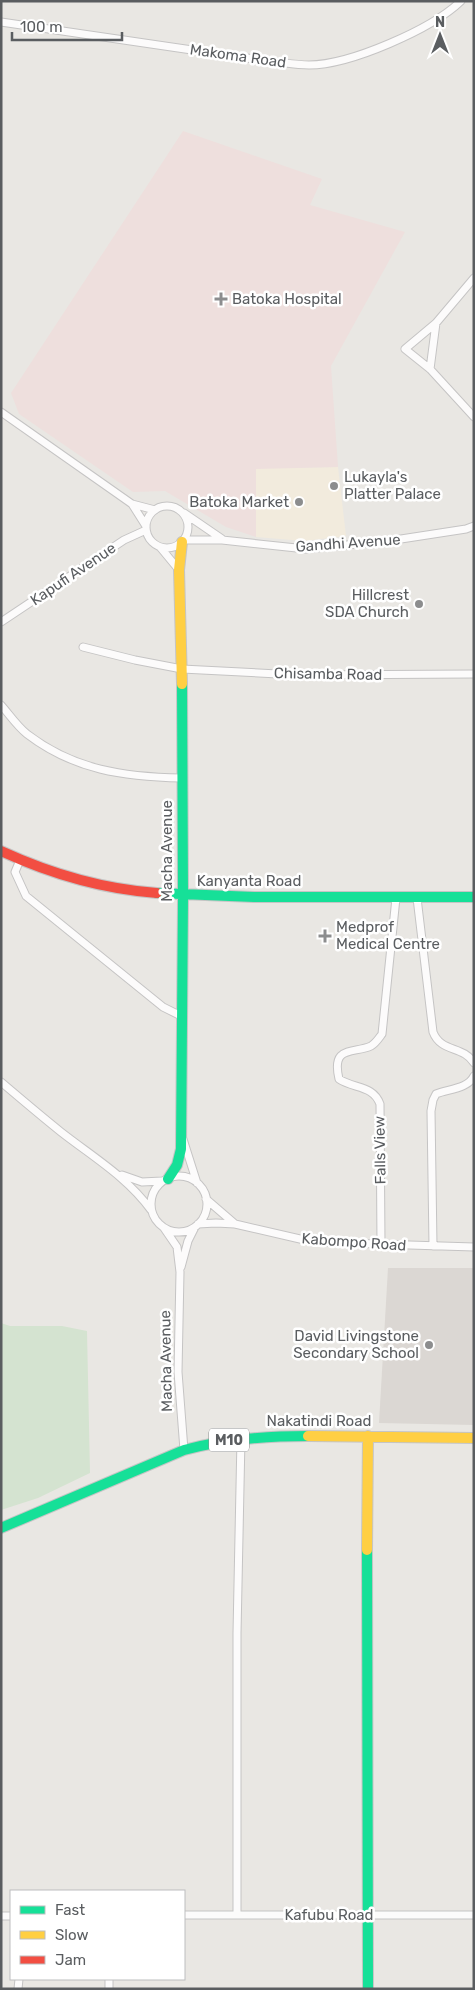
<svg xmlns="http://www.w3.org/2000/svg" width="475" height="1990" viewBox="0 0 475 1990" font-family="Rubik,sans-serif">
  <rect width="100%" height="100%" fill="#e9e7e3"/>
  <path fill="#f2ebdd" d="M338,467l8,69 -42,5 -48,-4v-69z"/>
  <path fill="#dbd7d3" d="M388,1268h86v157l-95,-2z"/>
  <path fill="#eedfdd" d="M183,131l139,48 -12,26 95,27 -74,134 7,101 -82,2v68l-30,-10 -61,-36 -32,1 -114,-78 -8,-21z"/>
  <path fill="#d4e3d0" d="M1,1323l9,3h52l25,5 3,142 -52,25 -37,12z"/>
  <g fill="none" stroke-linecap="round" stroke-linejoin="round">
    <g stroke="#c5c4c4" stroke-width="9">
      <path id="street" d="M1,22l266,39c14,1 28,4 42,4 41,0 123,-36 152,-64
        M474,278l-38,45 -31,26 25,20 44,48
        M430,369l6,-46
        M1,412l131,92 23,6
        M132,504l14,22
        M146 527a21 21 0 1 1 42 0a21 21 0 1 1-42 0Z
        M184,513l38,26
        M184,540h38l84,9 82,-8 78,-12 8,-3
        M160,547l19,23
        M1,622l123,-82 22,-10
        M83,647l52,13 47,9 115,6 177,-1
        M1,705c8,9 16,21 26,29 47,36 97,43 155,44
        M20,860l-5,12 11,24 137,111 20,10
        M417,898l16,134c8,21 30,13 41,31
        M1,1082c20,17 40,34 60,50 32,25 66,45 90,78
        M183,1139l14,44
        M122,1175l20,7 20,-1
        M151 1204a28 28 0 1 1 56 0a28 28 0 1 1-56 0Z
        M206,1199l29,25
        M198,1224l18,-1 19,1 78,18 161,5
        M164,1228l13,19 3,25 -2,100 6,78
        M381,1245l-1,-141c-7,-19 -26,-15 -41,-25 -8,-34 14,-25 32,-33 5,-3 8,-8 11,-12l14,-136
        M433,1246l-2,-135 2,-11 3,-6c12,-5 32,-5 38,-18
        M181,1267l7,-26 7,-14
        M237,1914v-281l4,-195
        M184,1915h290
        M1,1916h10
        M109,1979v10
        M18,1989l1,-10"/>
    </g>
    <g stroke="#c5c5c5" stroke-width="12">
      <path id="fast" d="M157,893l97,4h220
        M168,1179l9,-14 4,-16 2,-253 -1,-212
        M1,1528l183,-78c41,-11 81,-14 124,-14
        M367,1550l1,439"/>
    </g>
    <g stroke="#c5c5c5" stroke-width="12">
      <path id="slow" d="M182,542l-3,28 3,114
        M308,1436l166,2
        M367,1550l1,-114"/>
    </g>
    <g stroke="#c5c5c5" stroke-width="12">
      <path id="jam" d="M1,851c50,23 101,38 156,42"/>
    </g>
    <use href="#street" stroke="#fcfbfb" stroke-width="7"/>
    <use href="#fast" stroke="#16e098" stroke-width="10"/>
    <use href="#slow" stroke="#ffcf43" stroke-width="10"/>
    <use href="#jam" stroke="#f24e42" stroke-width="10"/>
  </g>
  <g fill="#8c8d8e" stroke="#fff" stroke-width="2">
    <path d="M218.5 291.5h5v5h5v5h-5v5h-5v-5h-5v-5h5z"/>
    <circle cx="334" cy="486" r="5"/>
    <circle cx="299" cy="502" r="5"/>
    <circle cx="419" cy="604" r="5"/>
    <path d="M322.5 928.5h5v5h5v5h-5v5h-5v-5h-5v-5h5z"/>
    <circle cx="429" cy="1345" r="5"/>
  </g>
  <g text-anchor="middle" stroke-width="5" stroke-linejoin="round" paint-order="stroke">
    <rect fill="#fff" stroke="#8c8e90" stroke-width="1" x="209" y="1428.5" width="40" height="23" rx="4"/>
    <g font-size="14" font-weight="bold" fill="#5a5d60">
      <text x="229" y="1445">M10</text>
    </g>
    <g font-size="15" fill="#5a5d60" stroke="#fff">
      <text transform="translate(238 56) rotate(8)" y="5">Makoma Road</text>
      <text transform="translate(348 543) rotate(-4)" y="5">Gandhi Avenue</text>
      <text transform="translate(73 574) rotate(-34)" y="5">Kapufi Avenue</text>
      <text transform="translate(328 674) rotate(1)" y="5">Chisamba Road</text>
      <text transform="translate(167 851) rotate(-90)" y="5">Macha Avenue</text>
      <text x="249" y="886">Kanyanta Road</text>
      <text transform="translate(380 1150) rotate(-91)" y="5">Falls View</text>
      <text transform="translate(354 1242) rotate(4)" y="5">Kabompo Road</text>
      <text transform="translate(166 1361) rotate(-91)" y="5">Macha Avenue</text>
      <text x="319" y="1426">Nakatindi Road</text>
      <text x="329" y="1920">Kafubu Road</text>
    </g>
    <g font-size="15" fill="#5a5d60" stroke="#fff" text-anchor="start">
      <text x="232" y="304">Batoka Hospital</text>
      <text x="344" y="482">Lukayla's<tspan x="344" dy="17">Platter Palace</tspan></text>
      <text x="289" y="507" text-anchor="end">Batoka Market</text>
      <text x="409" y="600" text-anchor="end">Hillcrest<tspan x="409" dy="17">SDA Church</tspan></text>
      <text x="336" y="932">Medprof<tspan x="336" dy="17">Medical Centre</tspan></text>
      <text x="419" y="1341" text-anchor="end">David Livingstone<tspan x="419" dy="17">Secondary School</tspan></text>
    </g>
  </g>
  <rect width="475" height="1990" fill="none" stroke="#5a5d60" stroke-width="5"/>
  <rect x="10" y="1890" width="175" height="90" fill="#ffffff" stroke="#bdbebf"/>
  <rect x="20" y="1906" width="25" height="8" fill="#16e098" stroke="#bdbebf"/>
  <text x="55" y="1915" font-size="15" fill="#5a5d60">Fast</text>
  <rect x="20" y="1931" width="25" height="8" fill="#ffcf43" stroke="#bdbebf"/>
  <text x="55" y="1940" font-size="15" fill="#5a5d60">Slow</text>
  <rect x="20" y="1956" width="25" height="8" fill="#f24e42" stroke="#bdbebf"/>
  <text x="55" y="1965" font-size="15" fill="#5a5d60">Jam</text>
  <g transform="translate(440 35)" stroke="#ffffff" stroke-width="4" paint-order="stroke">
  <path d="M0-4L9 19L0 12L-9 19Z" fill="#5a5d60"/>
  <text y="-8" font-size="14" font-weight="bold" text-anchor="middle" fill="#5a5d60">N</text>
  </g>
  <path d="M12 32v8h110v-8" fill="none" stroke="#5a5d60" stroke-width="2.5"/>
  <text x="20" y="32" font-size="15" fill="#5a5d60" stroke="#ffffff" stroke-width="4" paint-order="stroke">100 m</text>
</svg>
